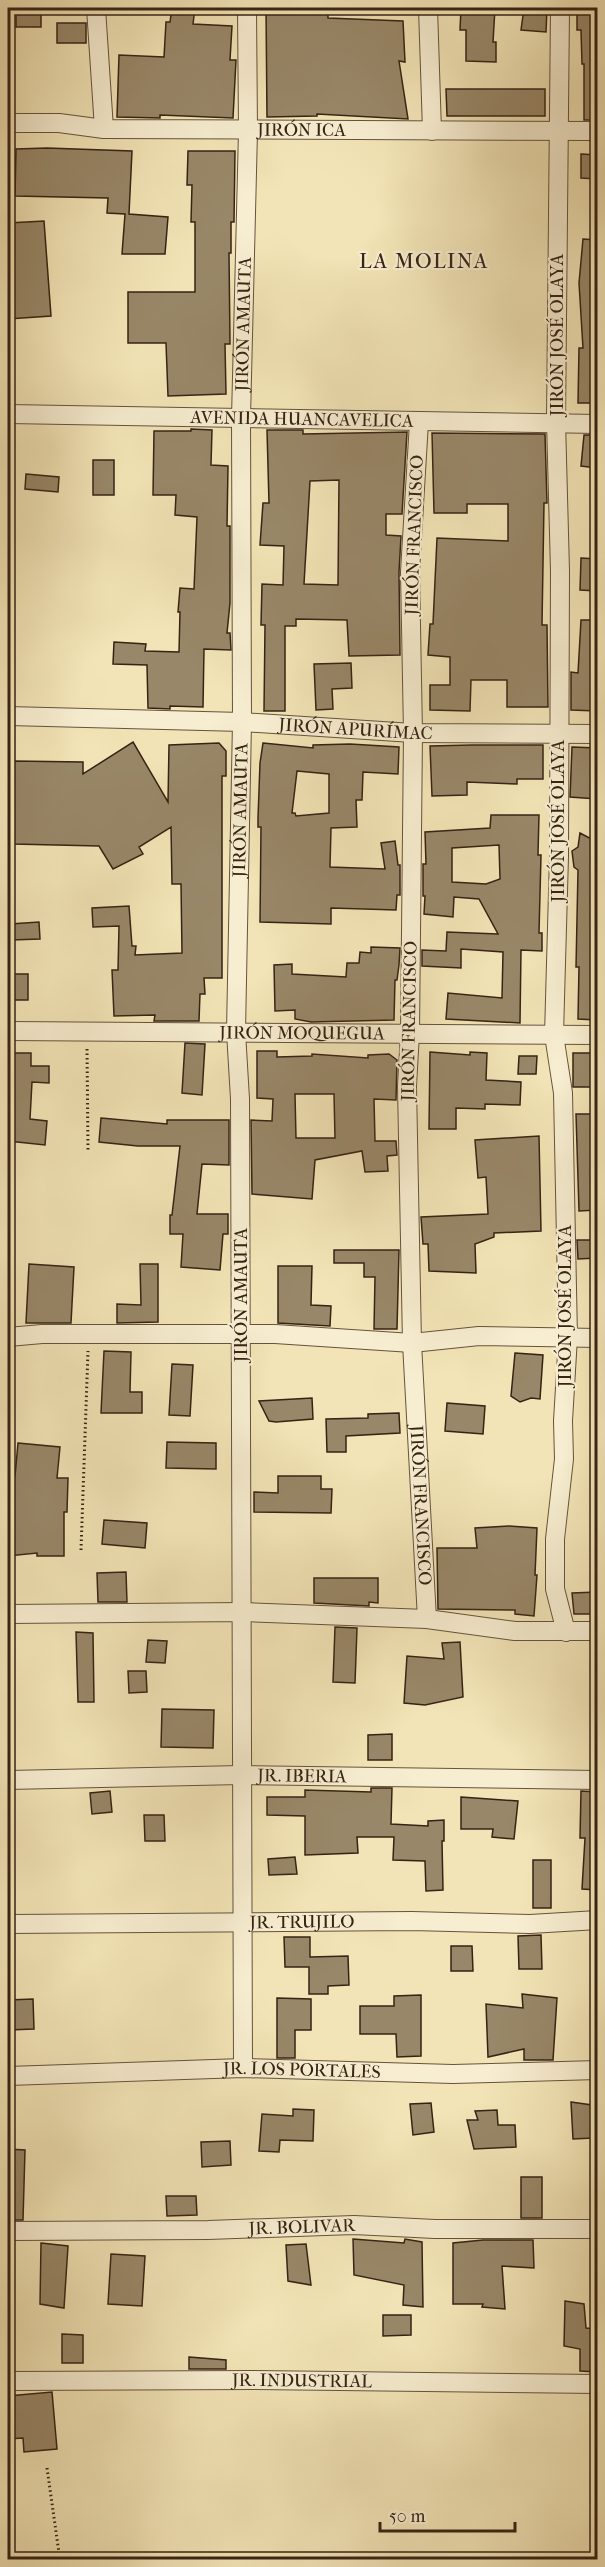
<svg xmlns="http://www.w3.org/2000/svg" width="605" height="2567" viewBox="0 0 605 2567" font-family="'IM FELL French Canon',serif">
  <rect width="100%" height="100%" fill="#f2e4b6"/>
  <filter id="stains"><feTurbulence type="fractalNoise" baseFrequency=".00333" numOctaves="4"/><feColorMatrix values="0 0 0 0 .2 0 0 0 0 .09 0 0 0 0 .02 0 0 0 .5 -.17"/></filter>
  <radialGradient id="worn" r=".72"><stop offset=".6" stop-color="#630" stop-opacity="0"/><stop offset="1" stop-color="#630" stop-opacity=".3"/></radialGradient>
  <path fill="#988768" stroke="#362314" stroke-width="1.5" fill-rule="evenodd" d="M16,8h25v19h-25z
    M172,8h23l-2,16 39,2 -2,34h6l-3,58 -73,-3v3l-43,-1 2,-62 45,2 2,-35h4z
    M266,8h62v10l75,3 2,41 -6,-1 9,58 -91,-5v2l-50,1z
    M461,8h34l-2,34h3v20l-30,-1v-31h-6z
    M524,8h23l-1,24 -25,-2z
    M577,8h20v112h-13v-56h-2l-1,-34h-4z
    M57,23h29v20h-29z
    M446,89h99v27h-98z
    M47,148l85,3 -3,63 39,3 -3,37h-43l3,-40 -18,-1 1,-15 -93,-2 1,-47z
    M188,151h47l-1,71h-3v31h-2l1,91h-5l1,50 -58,2 -2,-53h-38v-51h67v-70h-4l1,-37h-5z
    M581,154l16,1v24l-16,-1z
    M44,221l7,95 -43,3v-96z
    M583,239l14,1v163h-19l1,-55h4l-4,-65z
    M191,429l21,1 -1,35 17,1 -1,60h3v77l-3,30h3l1,17 -27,-1 -1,58 -33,-1v3l-22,-1 -1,-43 -34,-1 1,-22 32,2 -1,7 34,1 1,-40h-2l2,-24 14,1 3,-72 -22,-2 1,-20h-23l1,-64h37z
    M267,430h36v4l104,-2 -5,82h-16v21l15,1 -2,36 1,83 -51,1 -2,-36 -51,-1v7h-11v85h-21l1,-86h-4l1,-41 21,1 1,-39 -24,-1 3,-42h6zM339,480l-1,105 -34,-1 6,-103z
    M432,433l113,1 2,69h-3l-2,122h5l1,82h-41v-27h-36l-1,31 -40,-1v-25h20v-28l-22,-2 2,-31h3l4,-86 71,3v-37h-41v9h-33z
    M584,435h13v33l-16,-2z
    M93,460h21v35h-21z
    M26,474l33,3 -1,15 -33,-3z
    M581,558l16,1v32l-17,-1z
    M581,620h16v91l-26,-1v-38l7,1z
    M351,663l1,25 -20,1 1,20 -17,1 -2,-46z
    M133,742l35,60 1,-57 50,-2 7,8v25h-4v202h-18l1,16h-5l-1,27h-45l1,-6 -41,1 -2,-46h6l1,-44 -26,1 -1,-19 37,-2 3,40h4l-1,9 47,-2 -1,-69h-9l-1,-57 -32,20 4,7 -30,15 -14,-23 -86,-2 1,-83 69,1v12z
    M263,743l50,5v-3l37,-1 49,3 -1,27 -35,-2 -1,28h-6l1,27 -26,1 -1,39 55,2 -4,-26 14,-2 3,24h2v30h-3l-1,15 -65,-2v16l-71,-2 1,-95h-3v-9l2,-55zM297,771l32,3v39l-33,3 -1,-3h-3z
    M472,745h71v34h-26v5l-50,-2v13l-35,1 -2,-50z
    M572,747l25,1v51l-27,-2z
    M491,815h48l-1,40h3l-2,78h3v18l-21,-1 -1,73 -74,-4 2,-26 54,5 1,-46 -42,-3v19l-39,-2v-16l24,1 1,-19 51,2 -19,-35 -25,-2 -1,20 -29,-3 1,-18h-2v-32h3l-1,-32 65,-4zM499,845l1,34 -14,5 -34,-2v-34z
    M580,833l17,9 -1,178 -18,-1 1,-52h-3l2,-97 -4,-3 -2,-16 6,-4z
    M39,922l1,17 -29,1 -1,-16z
    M371,947l29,1 -1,17 -2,15h-2l-1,40 -83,2 -16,-3v-9l-20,1 -1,-46 18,-1v10l54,3 1,-14h12l1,-11 11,1z
    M8,974h20v26h-20z
    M185,1043l20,1 -3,51 -20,-2z
    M257,1051h20v6l35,-1v-2l56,4v-3l21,-1 8,6 -1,40 -22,-1 1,42h21l1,14 -10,1 1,15 -23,1 -3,-21 -47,9 -3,39 -60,-5 -1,-74 21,1 1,-22 -16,-1zM295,1094h39l1,44h-39z
    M430,1052l40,3v-3l17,1 -1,27 35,2 -1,23 -35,-1v5l-29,-1v21h-27z
    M12,1053h19v13h18v17l-17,-1 -2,37 17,2 -2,24 -37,-4z
    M573,1053h18v3h6v31h-24z
    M519,1056h18l-1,18h-18z
    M576,1114h21v96l-18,1z
    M101,1118l66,6v-4h62v45l-27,-1 -5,50h31v20h-5l-3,36 -39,-3 2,-33h-13v-19h2l8,-69h-42l-39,-4z
    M539,1136l2,95 -47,2v4l-19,7 1,29 -47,-2 -1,-27h-5l-2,-27 67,-3 -2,-37 -8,1 -3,-38z
    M577,1240h20v18l-19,1z
    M334,1250h65l-2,79h-23l1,-52h-11v-14h-30z
    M29,1264l45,3 -3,56h-45z
    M140,1264h18v58l-41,1v-19l24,1z
    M278,1266h34l-1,39 20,1 -1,20 -52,-3z
    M104,1351l27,1 -1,40h12v21h-41z
    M515,1353l28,2 -3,44 -9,-1 -11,4 -9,-6z
    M172,1364l21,1 -3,51 -21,-1z
    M312,1398l1,21 -37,3 -7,-1 -10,-20z
    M447,1403l38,3 -2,28 -38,-3z
    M399,1413l1,20 -54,3v16h-19l-1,-33 42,-1v-4z
    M167,1442l49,1v26l-50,-1z
    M18,1443l42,4 -3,31h11l-1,34h-3v44h-27v-3l-29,3v-22l2,-1 3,-57h2z
    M278,1476h43v13h11l-1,24 -77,-1v-20l24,1z
    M104,1520l43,3 -2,25 -43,-4z
    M509,1526l28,2 -2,47h2l-3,41 -19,-2v-4l-77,-1 -1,-61h40l-2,-20z
    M126,1572l1,30h-29l-1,-29z
    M314,1578h64v25l-9,-1v4l-55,-3z
    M597,1592v22h-23l-2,-21z
    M335,1627l22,1 -2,55 -22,-1z
    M76,1632l17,1 1,69h-16z
    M148,1640l19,1 -2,22 -19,-1z
    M460,1642l3,55 -38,8 -21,-2 3,-47 37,3 -2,-16z
    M128,1671h18l1,21 -18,1z
    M162,1709l52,1 -1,38 -52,-1z
    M392,1734v26h-24v-25z
    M371,1788h21l-1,36 37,2v-5l16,-1v21h-2l1,49 -17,1 -1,-30 -32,-1 1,-23h-37l1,16 -53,2v-39l-38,-1v-18h38v-7l66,2z
    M110,1791l2,21 -20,2 -2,-21z
    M581,1791l16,1v98l-15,-1 3,-51h-5z
    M461,1797l57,4 -4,38 -22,-2 1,-8h-32z
    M144,1815h20l1,26h-20z
    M295,1857l2,17 -28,1 -1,-16z
    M533,1860h18v48h-18z
    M541,1935l1,34h-23l-1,-33z
    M284,1937h26v20l38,-1 1,29 -21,1v8h-19v-27h-24z
    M451,1946h21l1,25h-22z
    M522,1994l35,4 -4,62h-29v-11l-36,8 -2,-53 37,4z
    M421,1995v61l-24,1 -1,-23h-36v-28h34v-10z
    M277,1998l34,1v31h-16v28h-18z
    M33,1999l1,30 -26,1v-30z
    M571,2102l21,3 1,33 -20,1z
    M431,2103l3,29 -21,3 -3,-31z
    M293,2109l21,1 -1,31 -33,-1 -1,12 -20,-1 3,-37 31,2z
    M497,2110l1,15h17l1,22 -42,2 -7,-29h11l-3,-9z
    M230,2141l1,24 -29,2 -1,-25z
    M8,2149l17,1 -2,70h-15z
    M521,2177h21v41h-21z
    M166,2196h30l1,19 -30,1z
    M353,2239l51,4 1,-4 17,3 1,65 -20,-2 1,-20 -50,-10z
    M483,2240h50l1,28 -32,-2 3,43 -23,-2 1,-3h-30v-61z
    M41,2243l27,3 -4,62 -24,-4z
    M306,2244l5,41 -23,-4 -2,-36z
    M111,2254l34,2 -3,50 -34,-2z
    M565,2301l19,3 2,24 11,1v43l-17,-1v-22l-16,-3z
    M383,2315h28v20l-28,1z
    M62,2334l21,1v28h-21z
    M189,2357l37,3v9h-37z
    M52,2392l5,57 -33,3 -1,-14 -15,1v-43z"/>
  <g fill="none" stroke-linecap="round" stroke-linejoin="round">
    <g stroke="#65533c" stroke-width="20">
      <g id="street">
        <path d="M96,8l8,121"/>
        <path d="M428,8l4,123"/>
        <path d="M560,8l-4,413 4,150 -1,285 -5,179 9,58 5,244 -5,84 1,38 -9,80v50l11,43"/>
        <path id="s1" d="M8,123h51l45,6 494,2"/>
        <path id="s2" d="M8,414l590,10"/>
        <path id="s3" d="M419,422l-9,150 3,161 -3,300 -3,53 5,257 15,276"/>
        <path id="s4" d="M8,716l234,6 171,11 185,1"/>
        <path id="s5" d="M8,1031l590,4"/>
        <path d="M8,1337l34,-3h233l137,9 67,-7 119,2"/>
        <path d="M8,1614l235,-2 184,7 88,12h83"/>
        <path id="s6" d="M8,1780l233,-5 357,5"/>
        <path id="s7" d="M8,1924l404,-3 118,3 68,-4"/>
        <path id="s8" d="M243,2068l-3,-969 -4,-67 6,-310 -1,-304 7,-287 -1,-123"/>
        <path id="s9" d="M8,2076l235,-8 210,6 145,-4"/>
        <path id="s10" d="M8,2231l200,-1 146,-5 81,4h163"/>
        <path id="s11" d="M8,2381l244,-1 346,4"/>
      </g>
    </g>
    <path stroke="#362314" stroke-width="3" stroke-dasharray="1.5 3" stroke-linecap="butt" d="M87,1049l1,101
      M81,1550l7,-199
      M47,2468l13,92"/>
    <use href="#street" stroke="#f7edd0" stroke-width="18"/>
  </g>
  <g text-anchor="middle" stroke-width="4.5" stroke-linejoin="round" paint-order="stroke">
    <g font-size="18" fill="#362314" stroke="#f7edd0">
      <text dy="6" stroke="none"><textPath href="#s1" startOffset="294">JIRÓN ICA</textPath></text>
      <text dy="6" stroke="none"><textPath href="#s8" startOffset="1744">JIRÓN AMAUTA</textPath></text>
      <text transform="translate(557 335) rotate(-90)" y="6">JIRÓN JOSÉ OLAYA</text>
      <text dy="6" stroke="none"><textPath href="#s2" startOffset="294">AVENIDA HUANCAVELICA</textPath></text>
      <text transform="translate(414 535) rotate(-88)" y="6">JIRÓN FRANCISCO</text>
      <text dy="6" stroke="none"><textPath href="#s4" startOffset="348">JIRÓN APURÍMAC</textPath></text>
      <text dy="6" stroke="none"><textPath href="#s8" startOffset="1258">JIRÓN AMAUTA</textPath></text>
      <text transform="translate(558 821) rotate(-90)" y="6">JIRÓN JOSÉ OLAYA</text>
      <text transform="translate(409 1021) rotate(-89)" y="6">JIRÓN FRANCISCO</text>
      <text dy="6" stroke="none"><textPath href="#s5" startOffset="294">JIRÓN MOQUEGUA</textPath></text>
      <text transform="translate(241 1295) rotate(-90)" y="6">JIRÓN AMAUTA</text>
      <text transform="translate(565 1306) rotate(-90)" y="6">JIRÓN JOSÉ OLAYA</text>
      <text dy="6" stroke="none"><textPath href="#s3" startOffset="1084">JIRÓN FRANCISCO</textPath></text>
      <text dy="6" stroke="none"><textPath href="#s6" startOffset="294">JR. IBERIA</textPath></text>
      <text dy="6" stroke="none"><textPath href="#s7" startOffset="294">JR. TRUJILO</textPath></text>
      <text dy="6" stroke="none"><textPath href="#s9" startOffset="294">JR. LOS PORTALES</textPath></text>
      <text dy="6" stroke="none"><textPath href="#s10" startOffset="294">JR. BOLIVAR</textPath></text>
      <text dy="6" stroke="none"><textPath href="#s11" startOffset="294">JR. INDUSTRIAL</textPath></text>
    </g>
    <g font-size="21" letter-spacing="1.5" fill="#362314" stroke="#f7edd0">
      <text x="424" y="268">LA MOLINA</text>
    </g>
  </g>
  <rect width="605" height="2567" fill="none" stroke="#f2e4b6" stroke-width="30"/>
  <rect x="9" y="9" width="587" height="2549" fill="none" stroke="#362314" stroke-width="3"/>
  <rect x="15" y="15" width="575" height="2537" fill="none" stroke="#362314" stroke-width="1.5"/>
  <path d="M380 2522v9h135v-9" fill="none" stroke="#362314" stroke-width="3"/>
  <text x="389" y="2522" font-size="18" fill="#362314" stroke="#f7edd0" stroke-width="4.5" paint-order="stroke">50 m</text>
  <rect width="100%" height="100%" filter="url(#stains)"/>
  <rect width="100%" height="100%" fill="url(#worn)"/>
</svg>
